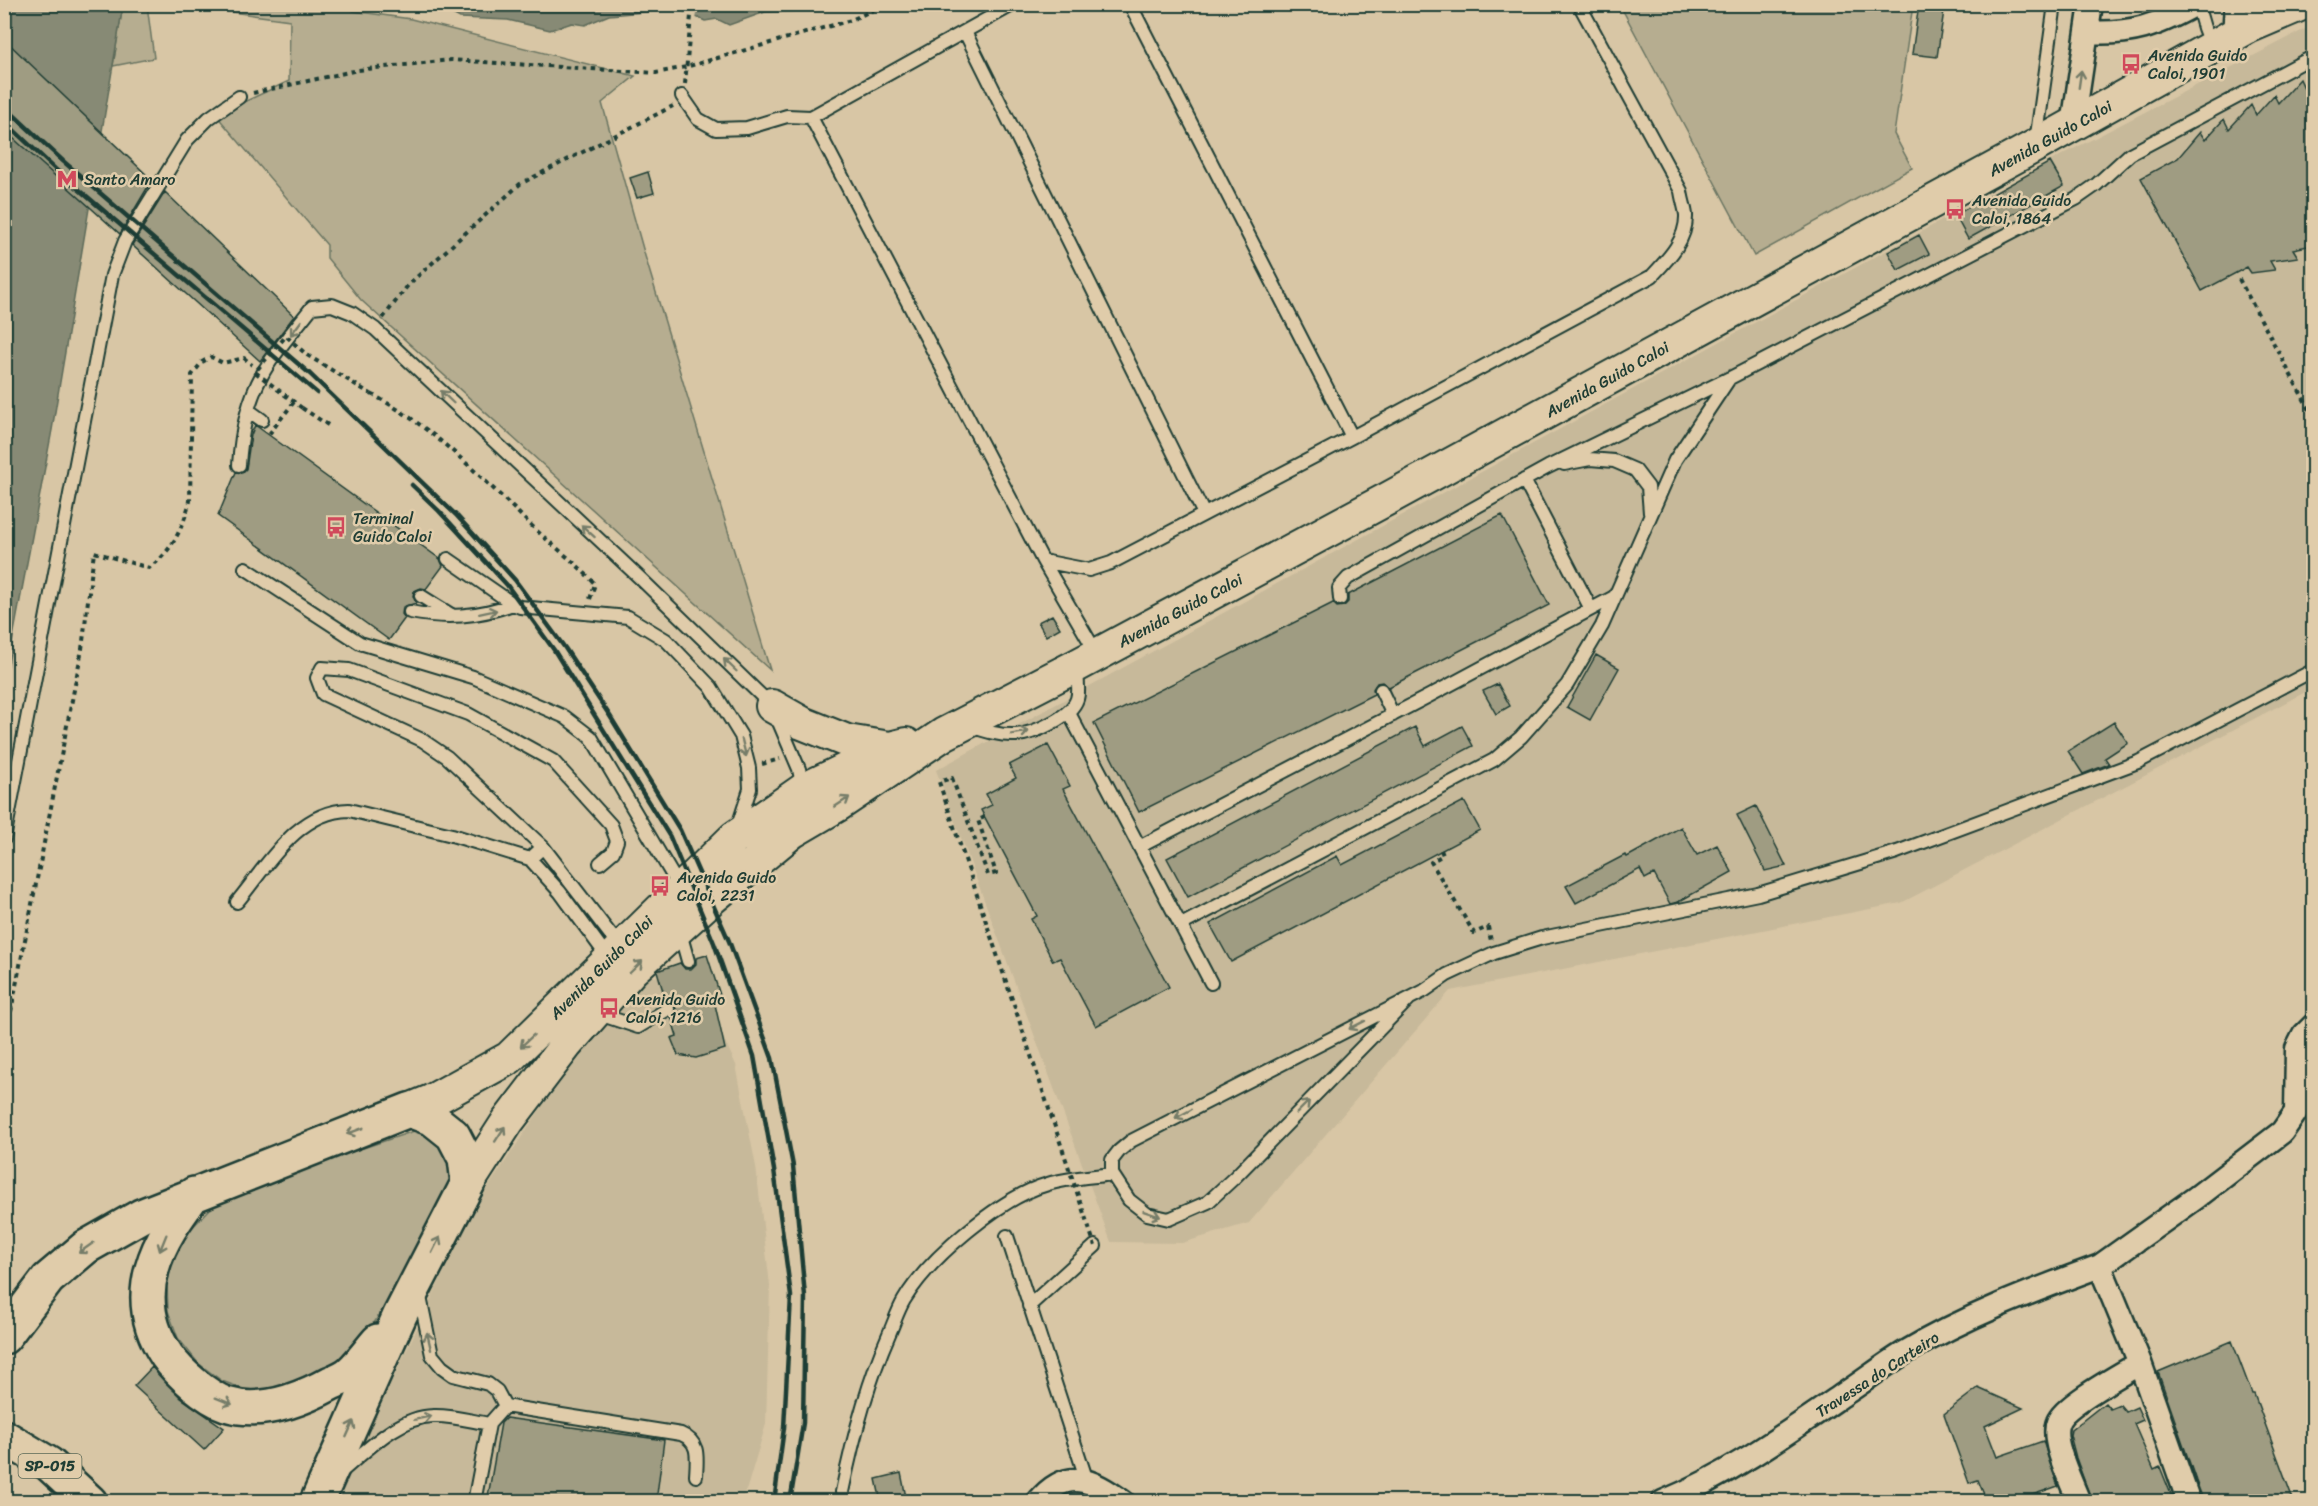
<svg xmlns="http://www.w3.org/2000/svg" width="2318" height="1506" viewBox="0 0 2318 1506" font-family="Sriracha,sans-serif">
  <rect width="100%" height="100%" fill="#d8c6a5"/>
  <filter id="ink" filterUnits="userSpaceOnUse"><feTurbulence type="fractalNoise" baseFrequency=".0167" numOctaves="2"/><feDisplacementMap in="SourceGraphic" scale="12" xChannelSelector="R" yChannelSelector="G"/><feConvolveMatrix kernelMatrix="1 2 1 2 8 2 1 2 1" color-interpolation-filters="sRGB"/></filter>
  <g filter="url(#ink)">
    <path fill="#c7b99a" d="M2313,25v663l-412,215 -451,88 -201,232 -67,20 -71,-1 -175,-472 1122,-613z
      M693,973l43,92 20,102 14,118 -4,139 -23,77 -409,1 142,-297 104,-155 61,-72z"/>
    <path fill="#b6ad90" stroke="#6a7562" stroke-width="1.5" d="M123,5h24l7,53 -41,8z
      M179,5h172l2,6 58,8 224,57 -33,27 43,153 125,414 -409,-370 -34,-42v-13l-111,-130 73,-34 1,-61z
      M1620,5h293l-19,129 18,34 -158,88z
      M420,1129h8l30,38 -66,128 -25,39 -25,27 -62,30h-31l-27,-10 -24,-18 -20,-25 -10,-27 -1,-27 7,-28 13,-23 23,-24 34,-21z"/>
    <path fill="#878a74" stroke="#5d6b5a" stroke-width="1.5" d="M5,5h118l-71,425 -47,250z
      M435,5h382l-13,6 -39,1 -36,13 -12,-6 -12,2 -27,-12 -69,6 -24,10 -13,-2 -22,7 -42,-10 -48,-2z"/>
    <path fill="#d8c6a5" d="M686,5h12l-2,16 -11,-5z"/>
    <path fill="#9f9c82" stroke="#1f3d34" stroke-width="1.5" d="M1919,4h26l-8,53 -25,-3z
      M4,39l148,141 -32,54 -116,-104z
      M2300,79l5,11 8,-10v165l-20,4 5,8 -28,4 5,9 -24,3 -4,-6 -45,24 -61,-113 37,-20 22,-26 5,8 19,-21 5,10 22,-24 5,10 18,-20 4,8z
      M2050,162l14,24 -96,53 -13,-24z
      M648,172l6,21 -17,5 -7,-20z
      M165,192l129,124 -34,45 -128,-116z
      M1919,235l10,19 -31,16 -10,-18z
      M255,425l185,134 3,7 -17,23 -5,-1 -7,3 -1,5 3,7 -13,4 -1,7 3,4 -16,22 -171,-124 18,-44 6,1 4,-4 5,-34z
      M1502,515l47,90 -160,82 -7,-5 -5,1 -4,6 1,5 -235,118 -45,-89 239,-120 4,4 7,-1 4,-4v-7z
      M1052,615l8,13 -14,8 -8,-14z
      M1596,655l23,13 -29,52 -23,-13z
      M1498,684l12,22 -14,8 -13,-23z
      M2114,722l14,21 -23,15 4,6 -26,10 -15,-23z
      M1462,726l11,20 -285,151 -21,-39 248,-131 10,19z
      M1048,745l22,41 -7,3 106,198 -73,39 -36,-68 -7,3 -22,-42 6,-3 -56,-106 11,-5 -6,-11 30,-16 -7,-13z
      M1464,801l16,29 -249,132 -21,-38 127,-68 5,9z
      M1756,806l30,60 -21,5 -28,-56z
      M1681,827l16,28 20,-10 15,27 -54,30 -8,2 -16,-30 -9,5 -5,-10 -64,34 -10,-17 59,-31 2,2z
      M707,955l14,43 -7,2 11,49 -29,9 -18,-3 -7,-17 6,-2 -6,-19 5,-9 -4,-6 -6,-1 -9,-30 23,-8 5,6h6l5,-5v-6z
      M2232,1341l20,53h2l40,108h-90l-8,-21 -38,-109z
      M152,1367l29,31 43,30 -20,22 -70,-64z
      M1978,1388l45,20 -38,18 12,31 46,-16 15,45 -34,12 2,4h-39l-9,-22 -9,3 -25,-69z
      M2105,1403l5,6 10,-4 6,7 11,-5 6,13 -9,4 20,46 6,-3 14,35h-82l-16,-44 -6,-23 1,-5z
      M506,1418l158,22 -8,62h-169l14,-79z
      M901,1473l6,29h-26l-5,-23z"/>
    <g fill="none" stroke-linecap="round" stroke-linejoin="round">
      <g stroke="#1f3d34" stroke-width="16">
        <path id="service" d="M1130,4l222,433
          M2197,4l7,24 7,18
          M965,32l239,482
          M682,96l16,23 18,10 31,-1 40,-12 24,1 232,444 54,93
          M811,117l203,-113
          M2036,142l19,-138
          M248,410l14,10
          M1564,464l26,-5 24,2 21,9 13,17 2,26
          M239,465c2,-30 8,-63 23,-90 11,-22 35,-48 50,-68l20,-2 20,8 23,16 266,250 131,127 27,63 4,20
          M1524,480l67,129
          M448,559l65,45
          M1043,561l46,9 22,-7 241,-126 300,-161c16,-17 35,-36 34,-61 -1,-8 -4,-16 -5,-24l-102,-187
          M245,568l115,75 113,34 92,40 26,20 89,151
          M421,596l32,20
          M1340,599l-1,-11 9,-10 18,-10 182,-101 182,-89 346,-179 20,-14 34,-31 184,-98
          M410,612c36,7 68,5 103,-8l7,3 108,10 38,23 45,47 30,49 8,32 1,21 -13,40
          M1381,690l12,25
          M1069,713l142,270
          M970,726c15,5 30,10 46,9 18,-1 55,-18 61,-36 3,-9 0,-23 -1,-32
          M4,839l108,-564 13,-34 62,-101 22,-22 30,-21
          M1141,846l288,-150 185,-99
          M530,859l30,33 49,67
          M600,863l13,-11 4,-11 -6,-16 -58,-64 -85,-47 -119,-44 -27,-2 -5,10 6,16 99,46 25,17 96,90 77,100
          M237,902c30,-36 60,-91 112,-92l103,25 78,24 13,-12
          M1181,925l313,-165 27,-23 46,-52 35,-59 73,-166 54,-81
          M679,929l9,32
          M1409,999l-174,178 -27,25 -39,17 -22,-5 -18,-14 -17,-26v-14l7,-9 12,-10 293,-150 23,-16 47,-22 48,-15 216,-44 139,-42 241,-90 176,-92
          M596,1013l42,14 30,-18
          M1007,1236l80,245
          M419,1292l13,63 10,12 11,8 35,9 9,7 8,15
          M1029,1306l66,-60
          M505,1406l176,28c19,8 16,23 15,42
          M341,1472c25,-21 57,-55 92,-56 18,-1 38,5 56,8
          M474,1502l15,-78 16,-18
          M844,1502l-2,-10c11,-54 25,-108 47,-158 5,-11 9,-24 15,-34 25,-42 97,-103 144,-116 20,-6 43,-7 64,-10"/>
      </g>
      <g stroke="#1f3d34" stroke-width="27">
        <path id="minor" d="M2087,32c44,3 70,-6 109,-28
          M2234,36l2,-32
          M2073,125l18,-121
          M2140,1363l-40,-97 97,-69 85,-65 14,-20 1,-63 7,-14 10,-10
          M1038,1502c29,-35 53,-23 85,0
          M1663,1502c65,-27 123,-68 181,-108 20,-13 39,-28 60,-41 62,-37 128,-62 196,-87
          M2079,1502c-7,-19 -29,-61 -21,-80 6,-17 64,-48 82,-59l49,139"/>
      </g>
      <g stroke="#1f3d34" stroke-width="36">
        <path id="secondary" d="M772,706l30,17 45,18 43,7
          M409,1110l22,-9 78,-43 225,-220 69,-48 87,-42 16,-4
          M468,1183l40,-62 58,-76 67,-76 79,-71 80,-66 46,-27 106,-71 132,-68 313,-168 646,-352 213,-119 54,-23"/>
      </g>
      <g stroke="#1f3d34" stroke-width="38">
        <path id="motorway" d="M194,1194c-17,23 -34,46 -42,75 -9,32 -3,60 15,87 12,17 39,41 59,48 35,11 76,-5 105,-21 7,-3 15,-6 20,-11 10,-9 18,-21 27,-31
          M4,1337l44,-58 38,-32 55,-31 268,-106 24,9 20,16 12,23 3,25 -68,132 -83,187
          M4,1437l45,27 41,38"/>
      </g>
      <path stroke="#1f3d34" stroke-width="4" stroke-dasharray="4.5 4.5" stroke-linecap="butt" d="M685,84l7,-80
        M253,93l105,-23 93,-10 205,13 30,-6 165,-47 35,-16
        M2239,279l75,139
        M383,318l26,-34 111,-100 153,-78
        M371,394c61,31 114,87 163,134 20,19 43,35 61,56l-5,15
        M302,408l26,17
        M762,764l18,-5
        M1441,850l2,5 -12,7 43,71 14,-6 3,14
        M4,1047l78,-398 12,-97 55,16c23,-16 34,-41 41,-67l2,-126 10,-13 9,-5 12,6 21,-5 8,7"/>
      <use href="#service" stroke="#e0ccaa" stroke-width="12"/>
      <use href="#minor" stroke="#e0ccaa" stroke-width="22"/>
      <use href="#secondary" stroke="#e0ccaa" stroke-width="32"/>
      <use href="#motorway" stroke="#e0ccaa" stroke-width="33"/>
      <path stroke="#1f3d34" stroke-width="4.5" d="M4,106l59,55 247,213 147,142 58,64 50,68 45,68 70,114 49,111 43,117 21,108 12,130 -2,127 -13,79
        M4,121l51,48 262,224
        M412,485l27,26 68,74 47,65 116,187 44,106 40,113 20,114 17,126 -7,132 -10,74"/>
      <path stroke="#1f3d34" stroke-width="4" stroke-dasharray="4.5 4.5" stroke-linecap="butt" d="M302,408l-47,-36 31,-36 21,19 64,39
        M269,434l25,-32
        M985,817l-7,3 18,53 -8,2 -36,-97 -13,4 156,464"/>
    </g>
    <defs><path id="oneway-shaft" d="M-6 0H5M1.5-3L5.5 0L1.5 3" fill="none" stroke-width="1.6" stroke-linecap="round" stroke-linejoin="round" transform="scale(1.5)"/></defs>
    <g stroke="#767d69">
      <use href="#oneway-shaft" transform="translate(2080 79) rotate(-82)"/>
      <use href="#oneway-shaft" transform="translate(296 328) rotate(127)"/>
      <use href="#oneway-shaft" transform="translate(447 397) rotate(-136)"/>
      <use href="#oneway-shaft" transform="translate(588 531) rotate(-138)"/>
      <use href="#oneway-shaft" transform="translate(488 612) rotate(-12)"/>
      <use href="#oneway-shaft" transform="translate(730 665) rotate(-136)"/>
      <use href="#oneway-shaft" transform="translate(1020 733) rotate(-9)"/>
      <use href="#oneway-shaft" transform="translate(744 748) rotate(76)"/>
      <use href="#oneway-shaft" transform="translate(842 802) rotate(-33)"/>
      <use href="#oneway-shaft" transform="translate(636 967) rotate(-44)"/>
      <use href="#oneway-shaft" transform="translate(1357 1025) rotate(153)"/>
      <use href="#oneway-shaft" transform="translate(527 1041) rotate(137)"/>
      <use href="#oneway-shaft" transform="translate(1303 1107) rotate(-45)"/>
      <use href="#oneway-shaft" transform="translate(1183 1114) rotate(152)"/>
      <use href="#oneway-shaft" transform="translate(355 1131) rotate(159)"/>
      <use href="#oneway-shaft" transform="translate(500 1134) rotate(-57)"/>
      <use href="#oneway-shaft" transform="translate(1152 1214) rotate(19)"/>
      <use href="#oneway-shaft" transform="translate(163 1243) rotate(112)"/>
      <use href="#oneway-shaft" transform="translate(436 1245) rotate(-63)"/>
      <use href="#oneway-shaft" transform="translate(86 1248) rotate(145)"/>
      <use href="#oneway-shaft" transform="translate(429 1341) rotate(-103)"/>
      <use href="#oneway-shaft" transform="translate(224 1401) rotate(22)"/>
      <use href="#oneway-shaft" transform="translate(423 1418) rotate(-12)"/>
      <use href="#oneway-shaft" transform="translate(350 1429) rotate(-66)"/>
    </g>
  </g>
  <defs>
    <g id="bus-bare" transform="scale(1.62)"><path d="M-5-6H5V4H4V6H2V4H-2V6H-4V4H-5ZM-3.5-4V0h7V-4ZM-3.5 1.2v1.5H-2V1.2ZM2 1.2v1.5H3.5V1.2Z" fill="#d1495b" stroke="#e0ccaa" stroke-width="2.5" paint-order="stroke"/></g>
    <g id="metro-bare" transform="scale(1.62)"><path d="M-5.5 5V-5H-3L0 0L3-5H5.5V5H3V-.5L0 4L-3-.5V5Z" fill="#d1495b" stroke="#e0ccaa" stroke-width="2.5" paint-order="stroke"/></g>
  </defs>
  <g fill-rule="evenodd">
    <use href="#bus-bare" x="2131" y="64"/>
    <use href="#metro-bare" x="67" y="179"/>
    <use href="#bus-bare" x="1955" y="209"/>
    <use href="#bus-bare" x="336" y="527"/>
    <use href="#bus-bare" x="660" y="886"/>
    <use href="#bus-bare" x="609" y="1008"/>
  </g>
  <g text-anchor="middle" stroke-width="5" stroke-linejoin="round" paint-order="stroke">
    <rect fill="#e0ccaa" stroke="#596857" stroke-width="1.5" x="18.5" y="1454" width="63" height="24" rx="4.5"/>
    <g font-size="15" font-weight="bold" fill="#1f3d34">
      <text x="50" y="1471">SP-015</text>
    </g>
    <g font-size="16" fill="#1f3d34" stroke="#e0ccaa" text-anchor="start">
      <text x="2148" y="61">Avenida Guido<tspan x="2148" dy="18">Caloi, 1901</tspan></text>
      <text x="84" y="185">Santo Amaro</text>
      <text x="1972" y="206">Avenida Guido<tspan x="1972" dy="18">Caloi, 1864</tspan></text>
      <text x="353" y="524">Terminal<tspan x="353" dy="18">Guido Caloi</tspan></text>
      <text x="677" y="883">Avenida Guido<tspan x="677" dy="18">Caloi, 2231</tspan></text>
      <text x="626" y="1005">Avenida Guido<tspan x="626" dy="18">Caloi, 1216</tspan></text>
    </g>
    <g font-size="16" fill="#1f3d34" stroke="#e0ccaa">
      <text transform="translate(2050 138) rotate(-29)" y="6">Avenida Guido Caloi</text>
      <text transform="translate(1607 379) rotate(-29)" y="6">Avenida Guido Caloi</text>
      <text transform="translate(1180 610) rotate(-28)" y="6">Avenida Guido Caloi</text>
      <text transform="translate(601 967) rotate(-45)" y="6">Avenida Guido Caloi</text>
      <text transform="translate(1877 1374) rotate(-33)" y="6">Travessa do Carteiro</text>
    </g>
  </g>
  <rect width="2318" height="1506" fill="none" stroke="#e0ccaa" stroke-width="24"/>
  <rect x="12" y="12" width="2294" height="1482" fill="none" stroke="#1f3d34" stroke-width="2" filter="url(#ink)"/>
</svg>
